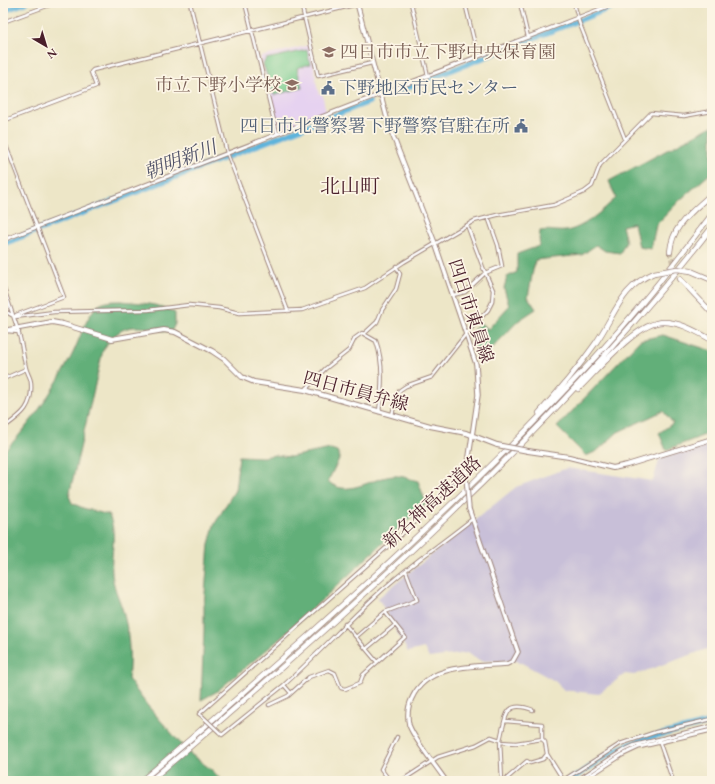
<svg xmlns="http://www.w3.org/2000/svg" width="715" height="784" viewBox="0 0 715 784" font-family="'EB Garamond','Noto Serif JP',serif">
  <rect width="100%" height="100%" fill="#fcf5e5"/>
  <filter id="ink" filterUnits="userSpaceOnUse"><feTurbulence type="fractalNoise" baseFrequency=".025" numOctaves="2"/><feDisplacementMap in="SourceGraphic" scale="8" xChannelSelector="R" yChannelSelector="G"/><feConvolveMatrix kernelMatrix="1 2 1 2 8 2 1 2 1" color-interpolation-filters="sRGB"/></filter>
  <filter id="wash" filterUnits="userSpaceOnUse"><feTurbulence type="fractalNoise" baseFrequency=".012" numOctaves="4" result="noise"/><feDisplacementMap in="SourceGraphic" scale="16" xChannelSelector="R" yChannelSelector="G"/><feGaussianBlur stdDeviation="0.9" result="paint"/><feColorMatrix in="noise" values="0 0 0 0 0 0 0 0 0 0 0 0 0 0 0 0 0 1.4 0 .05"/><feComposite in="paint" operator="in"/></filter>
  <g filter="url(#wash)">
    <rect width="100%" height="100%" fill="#ede6c7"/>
    <path fill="#e6d2f0" d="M310,45l6,32 -1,1 4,16 3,-1 4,19 -46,18 -20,-73z"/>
    <path fill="#c8bfd8" d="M712,443v201l-5,5 -73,26 -9,-1 -27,20 -34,-4 -9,-9 -37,-20h-37l-14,-8 -38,5 -5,-10 -16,4 -30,-54 138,-111 51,-19 86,13 7,-24z"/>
    <path fill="#78cb8e" stroke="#61755c" d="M307,50l3,14 -13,4 5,20 -28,7 -11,-31 3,-5z"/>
    <path fill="#62af79" stroke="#566752" d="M712,126v46l-32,28 -24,25 -5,24 -12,-2 -5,-24 -12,3 4,16 -6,11 -15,-2 -9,-6 -14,10 -47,5 -7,37 8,12 -18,12 -39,41 -10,-27 11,-12 8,6 21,-23 -5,-18 3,-11 10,-5v-18l22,-8 1,-15c9,-2 16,1 25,0 18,-2 38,-21 51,-33l-7,-17z
      M121,301c18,2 38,2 54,12v11l-4,8c-34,-5 -47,-14 -68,18l-34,146 3,7 11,5 26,7c9,19 1,38 3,58 1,13 6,23 10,35 7,22 9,48 6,71l19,26 41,47 25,19 9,10h-219v-329c26,-24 53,-66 69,-97 8,-16 12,-33 23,-47 7,-7 17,-7 26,-7z
      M663,335l49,16v63l-5,1 3,18 -44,17 -7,-17 14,-10 -10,-12 -45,21 -21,19 -11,5 -29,-29 83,-87z
      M331,449l6,2 3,6 -12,24c18,18 43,-3 65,-5 7,-1 17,3 25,5l8,22 -144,134 -66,55 -15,8 3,-70v-25l5,-61 5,-19 21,-35 4,-34 24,1 12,-2 15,2z"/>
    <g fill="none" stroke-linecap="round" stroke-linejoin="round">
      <path stroke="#5eb4db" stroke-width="5.5" d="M3,11l22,-8
        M388,95l235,-92
        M3,244l366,-142
        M569,781l50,-33 24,-9 69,-17"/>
    </g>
  </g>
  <g filter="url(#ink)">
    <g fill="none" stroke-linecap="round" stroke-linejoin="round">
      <path stroke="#ccbea8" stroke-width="4.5" stroke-dasharray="4.5 2" stroke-linecap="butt" d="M670,252l3,15 7,12"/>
      <g stroke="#9c8279" stroke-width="4.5">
        <path id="minor" d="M190,3l37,150 61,158
          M245,3l32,130
          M301,3l17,73 54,-13
          M411,3l17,73
          M465,3l13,54
          M520,3l8,34
          M574,3l5,19 46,117
          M3,22l52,-19
          M3,121l93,-35 -5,-14 2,-2 269,-67
          M3,138l61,159 -48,18 -1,2
          M3,286l14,41
          M453,295l12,-3 20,-19 17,-7 -4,-21 -10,-28
          M3,310l12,7 39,-5 94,-2 41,-5 30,3 20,5 63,-3 63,-22 39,-26 70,-41 23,-6 57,-10 30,-13 8,-6 8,-21 51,-52 33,3 28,-5
          M7,331l12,1
          M364,334l13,-12 5,-12 14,-21 4,-15 -4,-8
          M3,379l23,-10
          M305,390l20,-21 24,-19 6,-12 7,-5 14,8c8,23 6,47 3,71
          M392,415l5,-21 3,-4 6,-4 26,-9 34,-43 22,-24 4,-8 1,-12 -9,-20 -17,-45
          M3,428c18,-13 30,-20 28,-45 0,-5 -4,-10 -5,-15 -3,-12 -4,-25 -8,-37
          M345,624l32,38
          M356,637l29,-25 32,-12 -11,-29
          M366,649l29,-24
          M290,692l-6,-7c33,-30 63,-63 96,-93 28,-26 61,-48 91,-72
          M269,705l19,-9 21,-19 20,-7 6,3 6,15 4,1 15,-6 3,-8 42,-38 -20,-25
          M202,716l-3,-2 214,-190 42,-43 4,-9 7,-2
          M505,721l37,3v15l3,3 2,12
          M219,732l3,3 62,-50
          M500,740c6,-23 4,-41 33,-30
          M659,741l14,40
          M500,742l16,1 26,-4
          M390,781l-9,-12 16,-32
          M401,781l37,-24 38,-12 15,-8 9,3 2,41
          M504,781l23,-20 3,2 13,-4 4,-5 17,27
          M562,781l58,-37 36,-12 56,-13
          M576,781l46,-30 13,-6 77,-19"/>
      </g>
      <g stroke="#9c8279" stroke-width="5">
        <path id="tertiary" d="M3,240l613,-237
          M582,781l40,-26 17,-8 73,-17"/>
      </g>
      <g stroke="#9c8279" stroke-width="5.5">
        <path id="secondary" d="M357,3l32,123 46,117 41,121 2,31 -12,82
          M446,781c-10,-15 -31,-40 -37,-56 -2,-9 -1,-19 3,-27 16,-35 63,-31 95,-34l6,-3 5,-9 -49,-143"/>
      </g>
      <g stroke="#9c8279" stroke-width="6">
        <path id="primary" d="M3,331l49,-9 11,2 49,15 52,-9 11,2 37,19 12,8 18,18 12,5 51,8 125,36 36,7 31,12
          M528,451l41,6 44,11 14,-3 85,-26"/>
      </g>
      <g stroke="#9c8279" stroke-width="6">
        <path id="motorway" d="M670,252c2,-28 24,-41 42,-59
          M691,271l21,9
          M680,279l32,34
          M578,389c19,-18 59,-67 85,-67 18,0 34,10 49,18
          M539,413c20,-22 39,-45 56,-69 20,-28 25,-57 59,-71
          M141,781c57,-47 112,-97 168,-146 97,-87 192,-175 280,-271 44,-47 84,-99 123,-150
          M150,781c200,-171 401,-345 562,-554"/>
      </g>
      <use href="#minor" stroke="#fff" stroke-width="2.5"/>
      <use href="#tertiary" stroke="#fff" stroke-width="3"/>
      <use href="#secondary" stroke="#fff" stroke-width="3.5"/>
      <use href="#primary" stroke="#fff" stroke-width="4"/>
      <use href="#motorway" stroke="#fff" stroke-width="4.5"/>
      <g stroke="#9c8279" stroke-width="4.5" stroke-linecap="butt">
        <path id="minor-bridge" d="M202,716l17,16"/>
      </g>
      <g stroke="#9c8279" stroke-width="5.5" stroke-linecap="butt">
        <path id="secondary-bridge" d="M466,477l3,32"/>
      </g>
      <g stroke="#9c8279" stroke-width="6" stroke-linecap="butt">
        <path id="primary-bridge" d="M497,445l31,6"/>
      </g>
      <g stroke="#9c8279" stroke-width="6" stroke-linecap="butt">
        <path id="motorway-bridge" d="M654,273l23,-4 14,2"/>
      </g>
      <use href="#minor-bridge" stroke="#fff" stroke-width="2.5"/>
      <use href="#secondary-bridge" stroke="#fff" stroke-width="3.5"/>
      <use href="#primary-bridge" stroke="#fff" stroke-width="4"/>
      <use href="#motorway-bridge" stroke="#fff" stroke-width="4.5"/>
    </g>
  </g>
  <defs>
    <g id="school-bare" transform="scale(1.08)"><path d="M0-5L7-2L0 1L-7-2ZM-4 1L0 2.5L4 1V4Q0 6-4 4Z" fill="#8d6e63" stroke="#fcf5e5" stroke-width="2.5" paint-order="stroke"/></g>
    <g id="civic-bare" transform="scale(1.08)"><path d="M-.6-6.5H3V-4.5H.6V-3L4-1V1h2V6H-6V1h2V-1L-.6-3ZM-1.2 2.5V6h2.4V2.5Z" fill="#5c6f8a" stroke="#fcf5e5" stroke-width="2.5" paint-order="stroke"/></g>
  </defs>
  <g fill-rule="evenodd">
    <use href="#school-bare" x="329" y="52"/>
    <use href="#school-bare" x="292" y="85"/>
    <use href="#civic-bare" x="328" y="88"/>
    <use href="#civic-bare" x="521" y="126"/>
  </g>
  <g text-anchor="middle" stroke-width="3.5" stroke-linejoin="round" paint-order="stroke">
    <g font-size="18" fill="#785e54" stroke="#fcf5e5" text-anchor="start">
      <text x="340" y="58">四日市市立下野中央保育園</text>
      <text x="281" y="91" text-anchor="end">市立下野小学校</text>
    </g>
    <g font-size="18" fill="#4e5e75" stroke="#fcf5e5" text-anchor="start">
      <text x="339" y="94">下野地区市民センター</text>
      <text x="510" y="132" text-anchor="end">四日市北警察署下野警察官駐在所</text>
    </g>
    <g font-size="18" fill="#4a1f2b" stroke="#fcf5e5">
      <text transform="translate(471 311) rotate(72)" y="6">四日市東員線</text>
      <text transform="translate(356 391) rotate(15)" y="6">四日市員弁線</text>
      <text transform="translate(432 502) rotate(-43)" y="6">新名神高速道路</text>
    </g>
    <g font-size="19" font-style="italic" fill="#515369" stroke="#fcf5e5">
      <text transform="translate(180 159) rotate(-21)" y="7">朝明新川</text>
    </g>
    <g font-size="20" fill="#4a1f2b" stroke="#fcf5e5">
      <text x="350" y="193">北山町</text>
    </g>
  </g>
  <rect width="715" height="784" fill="none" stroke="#fcf5e5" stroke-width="16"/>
  <g transform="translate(46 46) rotate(142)" stroke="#fcf5e5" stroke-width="3" paint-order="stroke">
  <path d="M0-3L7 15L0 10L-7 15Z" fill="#4a1f2b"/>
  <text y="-6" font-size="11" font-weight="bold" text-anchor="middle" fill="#4a1f2b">N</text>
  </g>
</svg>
